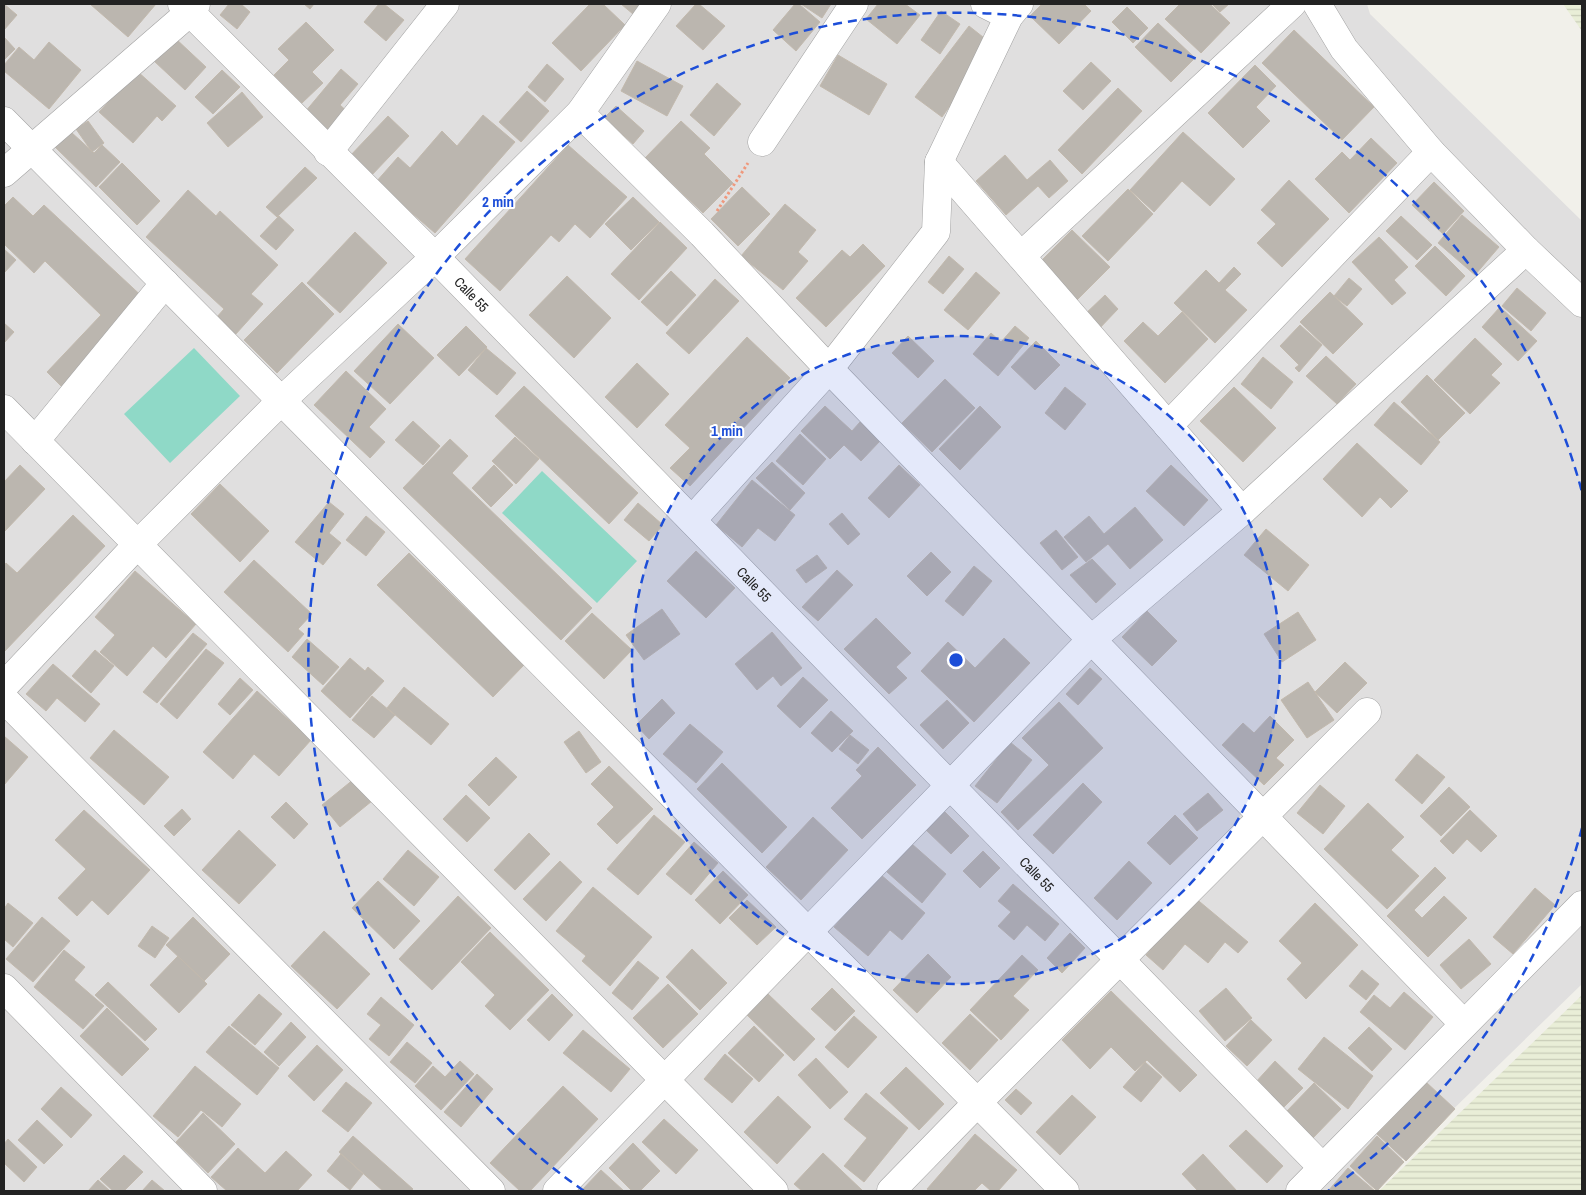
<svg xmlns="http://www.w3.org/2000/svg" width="1586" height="1195" viewBox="0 0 1586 1195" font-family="'Archivo Narrow',sans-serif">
  <defs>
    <pattern id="farmland-rules" width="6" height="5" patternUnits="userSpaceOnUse" patternTransform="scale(1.25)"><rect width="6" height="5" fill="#e9eed7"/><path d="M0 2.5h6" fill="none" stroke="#c8ccb8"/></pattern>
  </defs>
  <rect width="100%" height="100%" fill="#f1f0ea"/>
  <path fill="#e0dfdf" d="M4,4h1363l3,10 212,207v763l-213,207h-1365z"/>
  <path fill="url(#farmland-rules)" d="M1563,4h19v27z
    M1582,995v196h-203z"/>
  <path fill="#8fd9c7" d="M194,348l46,48 -70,67 -46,-49z
    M542,471l95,90 -40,42 -95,-90z"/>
  <path fill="#bbb6af" stroke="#c2b9ad" d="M4,4l13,11 -13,15z
    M90,4h66l-28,33z
    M229,4h12l9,8 -13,17 -17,-14z
    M304,4h10l-4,5z
    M379,4h5l20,16 -18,21 -22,-19z
    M590,4h13l22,21 -44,46 -29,-28z
    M621,4h20l-8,10z
    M696,4h3l26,22 -22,24 -27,-24z
    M795,4h4l21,18 -24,29 -23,-21z
    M801,4h30l-9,14z
    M878,4h27l15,11 -23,29 -31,-25z
    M1042,4h42l7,7 -32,33 -29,-28z
    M1180,4h30l20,19 -29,30 -36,-34z
    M1212,4h17l-9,8z
    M1127,7l21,21 -15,15 -21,-21z
    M941,11l19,13 -20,30 -19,-14z
    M306,22l28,28 -22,22 11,11 -21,20 -28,-28 15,-15 -11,-11z
    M1158,23l37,35 -24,24 -36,-35z
    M969,26l24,19 -51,72 -27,-20z
    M1294,30l80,77 -32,33 -80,-77z
    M4,37l11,12 -11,11z
    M175,38l31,29 -21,23 -31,-29z
    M49,42l32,28 -32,39 -45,-38v-6l15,-18 15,13z
    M838,55l49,29 -18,31 -49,-29z
    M637,61l46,25 -16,30 -46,-25z
    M1091,62l20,19 -28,29 -20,-19z
    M547,64l17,15 -19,23 -17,-15z
    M1255,65l21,21 -20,21 14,14 -27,27 -35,-35z
    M341,69l17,15 -18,21 10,9 -18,21 -27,-23z
    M222,70l18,17 -27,27 -18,-17z
    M137,71l39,35 -14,15 -5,-5 -24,27 -34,-31z
    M717,83l24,21 -27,32 -24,-21z
    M1118,88l24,23 -60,63 -24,-24z
    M527,91l22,20 -28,31 -22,-20z
    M242,92l21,25 -35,30 -21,-24z
    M616,106l28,25 -11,13 -29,-26z
    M483,115l32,27 -80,91 -59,-51 22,-25 12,11 32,-37 15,15z
    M388,116l21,20 -39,41 -21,-20z
    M88,121l16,22 -12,9 -16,-23z
    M681,121l29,27 -6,6 29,29 -30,30 -58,-55z
    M71,132l23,21 8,-8 18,17 -24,25 -41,-40z
    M1183,132l52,47 -25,27 -28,-25 -28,31 -24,-22z
    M1371,138l26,25 -48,50 -34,-34 27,-27 8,8z
    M568,145l59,52 -37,41 -15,-14 -16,18 -8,-7 -51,56 -35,-32z
    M1005,155l22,25 23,-20 18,21 -19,17 -11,-12 -32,29 -30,-34z
    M122,163l38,38 -23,24 -38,-38z
    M305,167l12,11 -40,39 -11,-10z
    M1289,180l40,39 -47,48 -25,-24 19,-19 -15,-14z
    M1434,182l30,29 -21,23 -31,-29z
    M742,187l28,27 -32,32 -27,-27z
    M1128,189l25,25 -45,47 -26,-25z
    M188,190l28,26 4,-5 58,54 -27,29 12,10 -28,31 -19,-17 8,-9 -78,-72z
    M13,197l20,19 11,-11 104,97 -83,88 -18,-18 54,-57 -56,-54 -11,12 -30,-29v-38z
    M633,197l26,25 -28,28 -26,-26z
    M785,204l31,26 -18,22 10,9 -25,29 -42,-34z
    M1462,215l37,32 -24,28 -37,-32z
    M279,216l15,14 -18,20 -16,-14z
    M1401,216l31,29 -15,15 -31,-29z
    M660,222l27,26 -48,52 -28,-26z
    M1072,230l38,37 -35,35 -38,-37z
    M355,232l32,31 -47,50 -33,-30z
    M1379,237l29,30 -14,13 12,13 -14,12 -40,-43z
    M863,244l22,22 -59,61 -30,-29 46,-48 8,7z
    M1435,246l30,30 -19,20 -31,-30z
    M4,249l12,11 -12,13z
    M949,256l15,13 -21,25 -15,-12z
    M1234,267l7,7 -16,16 22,20 -32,33 -41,-40 32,-33 13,13z
    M671,271l25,24 -29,31 -26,-24z
    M976,272l24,21 -32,37 -24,-20z
    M567,276l44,42 -37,40 -45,-43z
    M1349,278l13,11 -15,17 -13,-10z
    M715,279l24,22 -50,53 -23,-21z
    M302,282l32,32 -57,59 -33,-33z
    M1517,288l29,25 -15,18 -29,-25z
    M1330,292l33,32 -30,30 -33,-32z
    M1105,295l13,14 -22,23 -14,-15z
    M1500,307l37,34 -19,20 -36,-34z
    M1182,312l26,27 -43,44 -41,-42 19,-19 15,14z
    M4,323l10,9 -10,11z
    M398,324l36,34 -44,46 -36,-33z
    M1300,325l22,20 -23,27 -4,-4 4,-3 -19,-19z
    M466,326l21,21 -28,29 -22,-21z
    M1015,326l14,12 -31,38 -25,-22 18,-21 10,9z
    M908,336l26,25 -16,17 -26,-25z
    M747,337l43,41 -100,108 -20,-18 20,-20 -25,-23z
    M1475,338l27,26 -11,11 9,8 -30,31 -36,-34z
    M1036,341l24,24 -25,25 -24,-23z
    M486,348l30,25 -19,22 -29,-25z
    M1326,356l30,28 -19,20 -31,-28z
    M1263,357l30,25 -22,27 -30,-25z
    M637,363l32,31 -32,34 -32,-31z
    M346,371l40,38 -17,18 16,15 -15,16 -56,-53z
    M1427,375l38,38 -27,27 -37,-38z
    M945,379l30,29 -43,44 -30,-29z
    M524,386l114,107 -29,31 -114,-108z
    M1065,387l21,17 -21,26 -20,-17z
    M1234,387l42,41 -33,34 -43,-41z
    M1394,402l46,40 -19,23 -47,-40z
    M825,406l27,25 8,-9 20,19 -19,20 -17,-16 -14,14 -29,-28z
    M980,406l21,21 -41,43 -21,-21z
    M413,421l27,25 -17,19 -28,-25z
    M800,434l26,25 -23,26 -27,-24z
    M515,437l24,22 -23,25 -24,-23z
    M450,439l18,17 -16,17 140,135 -31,32 -158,-152z
    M1357,443l51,48 -17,17 -11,-11 -18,20 -39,-38z
    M772,462l33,31 -15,17 -34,-32z
    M20,465l25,24 -40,42 -1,-49z
    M494,465l19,20 -22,22 -19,-19z
    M899,465l21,20 -31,33 -21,-20z
    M1171,465l37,35 -24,26 -38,-35z
    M752,480l43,35 -20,26 -17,-13 -16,19 -26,-22z
    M220,484l49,47 -29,31 -49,-48z
    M329,502l15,12 -15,19 12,10 -18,22 -28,-23z
    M638,503l25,22 -14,16 -25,-21z
    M1135,507l28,33 -33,29 -22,-25 -22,18 -22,-25 25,-21 15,18z
    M842,513l18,21 -12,11 -19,-21z
    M73,515l32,31 -101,106v-86l2,-3 11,10z
    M366,516l19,16 -19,24 -20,-16z
    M1266,529l43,36 -21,26 -44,-36z
    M1056,530l22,27 -16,13 -22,-27z
    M696,551l39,37 -29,30 -39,-37z
    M931,552l20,20 -24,24 -20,-20z
    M409,553l115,112 -31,32 -116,-112z
    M817,555l10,13 -21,15 -10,-13z
    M1092,559l24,25 -20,19 -26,-28z
    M254,560l58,54 -14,15 6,5 -16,18 -64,-60z
    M974,566l18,15 -29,35 -18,-15z
    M837,570l16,15 -35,36 -16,-14z
    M135,571l61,53 -30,34 -13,-12 -26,30 -27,-24 15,-17 -20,-18z
    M662,609l18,25 -36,26 -18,-25z
    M1147,611l30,30 -25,25 -30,-29z
    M1298,612l18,28 -34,22 -18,-28z
    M592,613l40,37 -28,29 -39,-38z
    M876,618l35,35 -15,14 11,11 -18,16 -45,-45z
    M772,632l30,36 -21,18 -8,-10 -16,14 -22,-26z
    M193,633l14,11 -50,59 -14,-11z
    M1004,638l26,25 -56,59 -53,-51 27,-29 27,26z
    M307,639l32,28 -16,18 -31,-28z
    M206,649l18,14 -47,56 -17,-15z
    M95,650l19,16 -23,27 -19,-17z
    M350,658l15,13 3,-4 16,14 -34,37 -29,-27z
    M1345,662l22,21 -30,30 -22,-21z
    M53,664l47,40 -15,18 -28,-24 -11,13 -20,-17z
    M1090,668l12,11 -24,26 -12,-11z
    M803,677l25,23 -28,28 -23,-22z
    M240,678l13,12 -23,25 -12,-11z
    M1308,682l26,38 -27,18 -26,-38z
    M404,687l45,37 -18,21 -44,-37z
    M257,691l54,49 -32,36 -25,-22 -21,25 -30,-27z
    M372,696l23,19 -21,23 -22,-18z
    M662,699l13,14 -26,26 -13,-14z
    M947,700l22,23 -26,26 -23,-24z
    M1059,702l44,46 -85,82 -17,-18 48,-47 -27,-27z
    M831,711l22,20 -21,21 -21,-19z
    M1270,716l24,24 -18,18 8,7 -20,20 -42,-40 21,-22 11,10z
    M690,724l33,28 -27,31 -33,-29z
    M114,730l55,47 -25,28 -54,-47z
    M579,731l22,31 -15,11 -22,-31z
    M850,735l19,15 -11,14 -19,-15z
    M4,736l24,21 -24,28z
    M1010,742l22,18 -35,43 -22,-17z
    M878,747l38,38 -54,54 -31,-31 31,-32 -6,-6z
    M1417,754l28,23 -23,27 -27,-24z
    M496,757l21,20 -28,29 -21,-21z
    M722,763l65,64 -25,26 -65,-64z
    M609,766l44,43 -36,35 -20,-20 17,-17 -23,-23z
    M354,779l18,22 -32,26 -18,-22z
    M1083,783l19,19 -49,52 -20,-19z
    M1320,785l25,21 -22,28 -26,-21z
    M1449,787l21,20 -29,29 -21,-20z
    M1208,793l15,17 -26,21 -14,-17z
    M466,795l24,23 -23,24 -24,-23z
    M286,802l22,22 -14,15 -23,-22z
    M1368,803l36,34 -13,13 28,26 -32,33 -63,-60z
    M182,809l9,10 -17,17 -10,-10z
    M84,810l66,60 -42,45 -16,-15 -15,16 -19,-18 28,-29 -31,-29z
    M943,810l26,26 -18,18 -26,-25z
    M1470,810l27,26 -16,16 -14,-13 -14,15 -13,-13z
    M654,815l31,27 -47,53 -31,-26z
    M1175,815l23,23 -28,27 -23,-22z
    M813,817l35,33 -47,50 -35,-33z
    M239,830l37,35 -37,39 -37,-34z
    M529,833l21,21 -35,36 -21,-20z
    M694,842l24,21 -27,32 -25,-21z
    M912,844l34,30 -24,29 -35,-31z
    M408,850l31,27 -25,29 -31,-27z
    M983,851l17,17 -20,20 -17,-17z
    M560,861l22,21 -36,39 -23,-22z
    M1129,861l23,22 -35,37 -23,-22z
    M1435,867l11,11 -32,32 8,8 22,-22 23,22 -39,39 -41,-41z
    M723,871l25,24 -28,29 -25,-24z
    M880,874l45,39 -23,27 -12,-10 -22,26 -34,-29z
    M378,881l42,40 -26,28 -42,-41z
    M1013,884l46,40 -14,17 -18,-16 -13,15 -16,-14 13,-14 -13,-11z
    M593,887l59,50 -42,49 -28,-25 4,-5 -30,-25z
    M1535,888l20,17 -42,49 -20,-17z
    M458,896l33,32 -59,62 -33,-31z
    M1194,897l54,45 -10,11 -13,-11 -17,21 -23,-19 -22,26 -17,-15z
    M747,900l29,27 -19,18 -28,-27z
    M8,903l25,20 -20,24 -9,-8v-30z
    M1315,903l43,42 -52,54 -19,-20 15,-16 -23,-22z
    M42,917l28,24 -37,41 -27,-23z
    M193,917l37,37 -26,27 -38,-36z
    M152,926l17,12 -14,20 -17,-12z
    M324,931l46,43 -33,35 -46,-43z
    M490,932l59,58 -39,40 -25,-24 10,-11 -34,-33z
    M1070,933l15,15 -23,25 -15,-15z
    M1469,939l22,25 -30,25 -21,-24z
    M692,949l35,34 -27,27 -34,-33z
    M64,950l21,17 -11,13 30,26 -21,23 -49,-42z
    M928,954l23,23 -34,36 -24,-23z
    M1022,955l16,15 -25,26 16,14 -28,30 -31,-30z
    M178,956l29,28 -28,29 -29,-28z
    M638,961l21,17 -27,32 -20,-17z
    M1362,970l17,14 -13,16 -17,-14z
    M108,982l49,47 -12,12 -50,-46z
    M668,984l30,30 -35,34 -30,-30z
    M832,988l23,23 -20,20 -24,-22z
    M1226,988l26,30 -27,23 -26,-30z
    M1111,991l86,84 -17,17 -33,-32 -12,11 -24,-24 -21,22 -28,-29z
    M1404,992l29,25 -28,33 -45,-38 14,-17 16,13z
    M767,993l48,46 -21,22 -48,-47z
    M259,994l23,20 -27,31 -24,-20z
    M552,994l21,21 -24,26 -22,-21z
    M381,997l33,28 -25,31 -20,-17 12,-14 -14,-11z
    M107,1008l42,41 -27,27 -42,-40z
    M970,1014l28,26 -28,30 -28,-27z
    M854,1016l23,21 -29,31 -23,-21z
    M1251,1020l21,20 -25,26 -21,-20z
    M291,1022l15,15 -27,29 -15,-14z
    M229,1026l50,42 -22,27 -51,-43z
    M754,1026l30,29 -25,27 -31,-29z
    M1369,1027l23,22 -20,22 -24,-23z
    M583,1030l47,39 -19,23 -48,-39z
    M1324,1037l49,39 -25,33 -50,-40z
    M407,1042l25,21 -17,20 -25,-21z
    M317,1045l26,25 -29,31 -26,-25z
    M725,1054l28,25 -21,24 -28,-24z
    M816,1058l32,34 -18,17 -32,-34z
    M460,1061l14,13 -33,36 -26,-24 18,-20 12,11z
    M1275,1061l28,27 -21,21 -27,-26z
    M1145,1062l17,15 -21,25 -18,-15z
    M195,1066l46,38 -19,23 -21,-17 -23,27 -25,-21z
    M906,1067l38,37 -25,26 -39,-37z
    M477,1074l16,15 -32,38 -17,-15z
    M346,1082l26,21 -24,29 -26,-21z
    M1426,1082l29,27 -49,52 -29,-27z
    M1314,1083l27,26 -29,30 -27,-26z
    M563,1086l35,33 -68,72h-10l-30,-28z
    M61,1087l31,28 -21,23 -30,-29z
    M1016,1089l16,14 -11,12 -16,-15z
    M866,1093l42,35 -44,54 -20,-16 23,-28 -23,-19z
    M1072,1095l24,22 -36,38 -24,-23z
    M778,1096l33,31 -34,37 -33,-32z
    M203,1113l32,31 -27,29 -32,-31z
    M664,1119l34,31 -22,24 -34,-32z
    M37,1120l26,25 -19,19 -26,-24z
    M1246,1130l37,36 -16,17 -38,-37z
    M975,1134l42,36 -19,21h-7l-9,-8 -8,8h-44l-3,-2z
    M353,1136l60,53 -2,2h-28l-44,-39z
    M1377,1136l27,26 -27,29 -27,-25z
    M8,1139l29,28 -13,15 -20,-19v-19z
    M633,1143l27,28 -20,20h-8l-23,-23z
    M238,1148l27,25 21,-22 26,24 -15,16h-70l-16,-14z
    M823,1153l40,38h-61l-8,-7z
    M341,1154l22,20 -13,16 -23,-19z
    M1203,1154l34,37h-39l-16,-17z
    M124,1155l19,17 -19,19h-11l-13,-12z
    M1348,1168l27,23h-47z
    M601,1170l23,21h-43z
    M98,1180l12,11h-22z
    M152,1180l13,11h-23z"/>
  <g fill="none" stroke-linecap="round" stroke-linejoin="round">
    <g stroke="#a3a3a3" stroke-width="29">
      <g id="minor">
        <path id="s1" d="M182,4l253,253 888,911"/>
        <path d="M985,4l24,12"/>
        <path d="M1317,4l27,45 87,103 95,98 56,53"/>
        <path d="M580,113l122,121 127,135 635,655"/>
        <path d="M4,121l1061,1070"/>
        <path d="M762,142l92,-138"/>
        <path d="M328,152l117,-148"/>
        <path d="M939,162l303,349"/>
        <path d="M4,173l186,-161 6,-8"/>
        <path d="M1021,256l271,-252"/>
        <path d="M4,409l770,782"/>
        <path d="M1168,426l263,-274"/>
        <path d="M35,441l130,-158"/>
        <path d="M692,520l137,-151 107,-137 3,-70 70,-146 10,-12"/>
        <path d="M4,686l133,-141 144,-144 154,-144 145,-144 77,-109"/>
        <path d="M4,699l487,492"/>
        <path d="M4,988l199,203"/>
        <path d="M557,1191l535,-552 150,-128 284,-261"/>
        <path d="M891,1191l86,-88 390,-391"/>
        <path d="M1300,1191l282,-286"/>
      </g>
    </g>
    <path stroke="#ef997d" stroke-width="3" stroke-dasharray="2.5 2.5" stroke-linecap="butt" d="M717,211l31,-48"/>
    <use href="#minor" stroke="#fff" stroke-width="28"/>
  </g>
  <circle cx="956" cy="660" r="324" fill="#1d4ed8" fill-opacity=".12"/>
  <g fill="none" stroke="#1d4ed8" stroke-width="2.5" stroke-dasharray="9 6">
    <circle cx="956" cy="660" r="324"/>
    <path d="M1582 828A648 648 0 0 1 1328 1191M584 1191A648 648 0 1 1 1582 492"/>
  </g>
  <g text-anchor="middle" stroke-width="4" stroke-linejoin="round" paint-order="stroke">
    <g font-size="14" fill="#222" stroke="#fff">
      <text dy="5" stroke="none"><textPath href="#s1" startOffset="410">Calle 55</textPath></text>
      <text dy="5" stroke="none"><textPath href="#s1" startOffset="815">Calle 55</textPath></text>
      <text dy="5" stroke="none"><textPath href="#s1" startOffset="1220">Calle 55</textPath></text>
    </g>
  </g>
  <circle cx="956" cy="660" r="8" fill="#1d4ed8" stroke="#fff" stroke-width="2.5"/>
  <g font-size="15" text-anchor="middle" font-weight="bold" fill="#1d4ed8" stroke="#fff" stroke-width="4" stroke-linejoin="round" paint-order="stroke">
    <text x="498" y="207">2 min</text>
    <text x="727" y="436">1 min</text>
  </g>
  <rect width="1586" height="1195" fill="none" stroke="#222222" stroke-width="10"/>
</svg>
